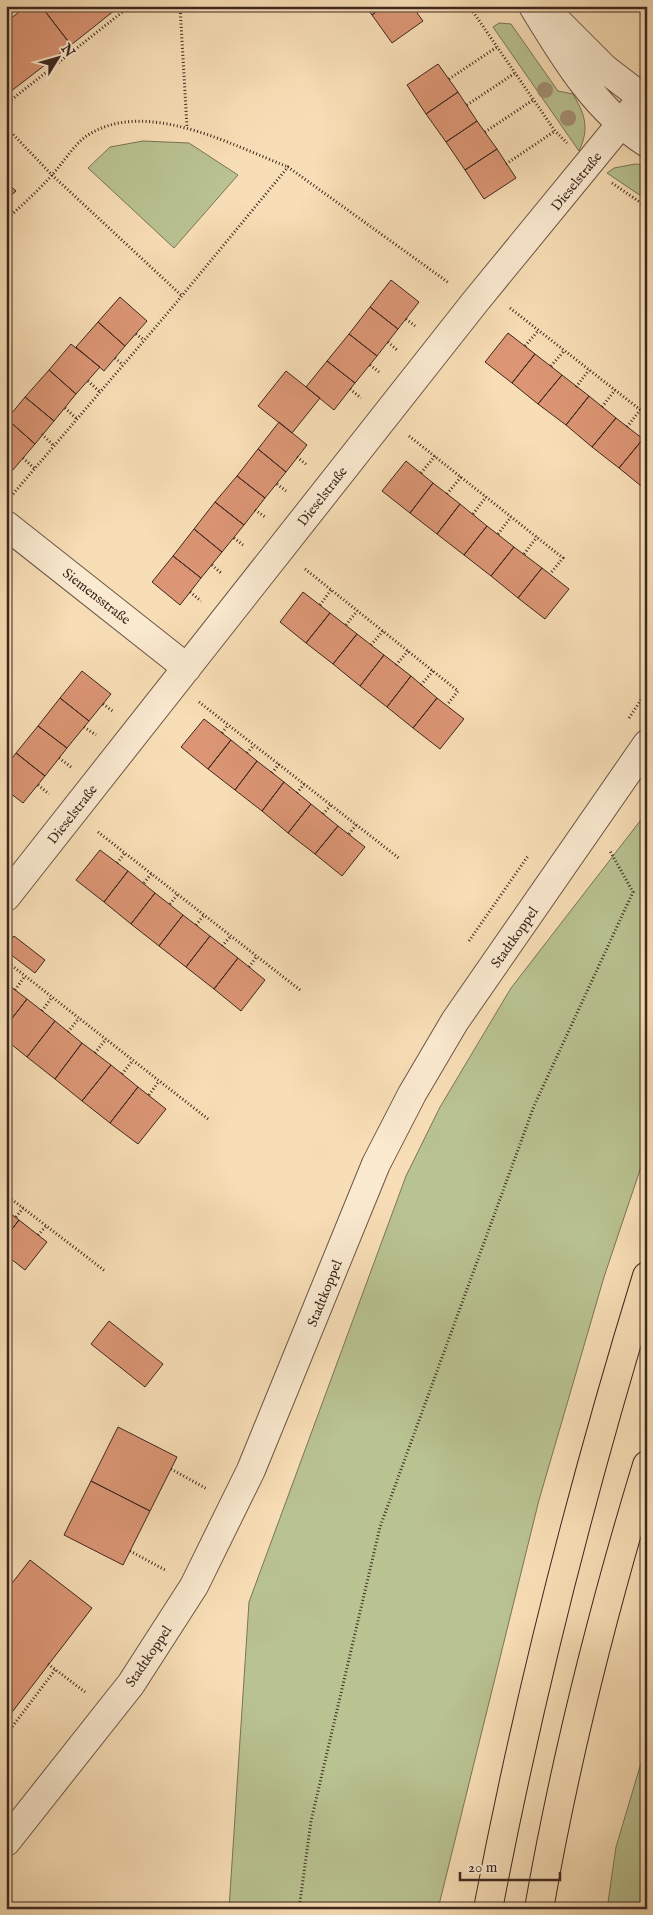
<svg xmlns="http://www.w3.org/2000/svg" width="653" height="1915" viewBox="0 0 653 1915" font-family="'IM FELL English',serif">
  <rect width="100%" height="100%" fill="#f8deb6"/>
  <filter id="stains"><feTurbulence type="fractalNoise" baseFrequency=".004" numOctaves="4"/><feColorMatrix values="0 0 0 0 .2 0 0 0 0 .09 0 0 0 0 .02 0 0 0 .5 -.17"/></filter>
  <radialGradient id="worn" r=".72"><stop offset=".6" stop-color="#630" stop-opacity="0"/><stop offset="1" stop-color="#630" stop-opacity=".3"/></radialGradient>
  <path fill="#b9c291" stroke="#7b7458" d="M499,23l12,1 47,67 15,3 1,2c12,20 15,34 5,55l-86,-124z
    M143,141l46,2 49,32 -64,73 -86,-80 22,-21z
    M635,164l12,1v35l-40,-27 7,-5z
    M647,812v337l-43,128 -65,223 -101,409h-209l20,-307 157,-426 34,-69 71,-119z
    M647,1743v166h-40l9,-62z"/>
  <path fill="#dc9675" stroke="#3d271f" d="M27,6h14l30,39 -65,50v-73z
    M41,6h79l-49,39z
    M365,6h19l-12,9z
    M384,6h28l11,15 -31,22 -20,-28z
    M438,64l20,28 -32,22 -19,-29z
    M458,92l19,29 -31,21 -20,-28z
    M477,121l20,28 -32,21 -19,-28z
    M497,149l19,29 -32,21 -19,-29z
    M6,182l10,9 -10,9z
    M391,280l28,22 -21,27 -28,-22z
    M120,297l27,24 -22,25 -27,-24z
    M370,307l28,22 -21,27 -28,-22z
    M98,322l27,24 -21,25 -28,-24z
    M508,333l27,21 -23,29 -27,-21z
    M349,334l28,22 -22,27 -28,-22z
    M71,344l29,23 -24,27 -27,-24z
    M535,354l27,21 -24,29 -26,-21z
    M327,361l28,22 -21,27 -28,-23z
    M49,370l27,24 -22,27 -29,-24z
    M286,371l34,27 -28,35 -34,-27z
    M562,375l27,21 -23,29 -28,-21z
    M589,396l27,22 -24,29 -26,-22z
    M25,397l29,24 -19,23 -28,-25z
    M616,418l27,21 -24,29 -27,-21z
    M7,419l28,25 -23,27 -6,-5z
    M279,422l28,23 -21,27 -28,-23z
    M643,439l4,3 -1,48 -27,-22z
    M258,449l28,23 -21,26 -28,-22z
    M406,461l27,22 -23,30 -28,-22z
    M237,476l28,22 -21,27 -29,-23z
    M433,483l27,21 -23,30 -27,-21z
    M215,502l29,23 -22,27 -28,-23z
    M460,504l27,22 -23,29 -27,-21z
    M487,526l27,21 -23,29 -27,-21z
    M194,529l28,23 -21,26 -28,-22z
    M514,547l28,21 -24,30 -27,-22z
    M173,556l28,22 -21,27 -28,-23z
    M542,568l27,21 -24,30 -27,-21z
    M303,592l27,21 -24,30 -26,-21z
    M330,613l27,21 -24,30 -27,-21z
    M357,634l27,21 -24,31 -27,-22z
    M384,655l27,21 -24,31 -27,-21z
    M82,671l29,23 -22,27 -29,-23z
    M411,676l26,22 -24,30 -26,-21z
    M60,698l29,23 -22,27 -29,-22z
    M437,698l27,21 -24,30 -27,-21z
    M204,719l27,21 -23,29 -27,-22z
    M38,726l29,22 -22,28 -29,-23z
    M231,740l26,21 -22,29 -27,-21z
    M16,753l29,23 -22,27 -17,-13v-24z
    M257,761l27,21 -22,29 -27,-21z
    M284,782l27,22 -23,29 -26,-22z
    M311,804l27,22 -23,28 -27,-21z
    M338,826l27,21 -23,29 -27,-22z
    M100,850l28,21 -24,31 -28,-22z
    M128,871l27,22 -24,31 -27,-22z
    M155,893l28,22 -24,31 -28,-22z
    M183,915l27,21 -24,31 -27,-21z
    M14,936l31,24 -10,13 -29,-22v-5z
    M210,936l28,22 -24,31 -28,-22z
    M238,958l27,22 -24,31 -27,-22z
    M6,983l21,16 -21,27z
    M27,999l28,22 -28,36 -21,-17v-14z
    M55,1021l27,22 -27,36 -28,-22z
    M82,1043l29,22 -29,36 -27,-22z
    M111,1065l27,22 -28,36 -28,-22z
    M138,1087l28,22 -28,35 -28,-21z
    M6,1210l13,10 -13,17z
    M19,1220l28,22 -22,28 -19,-15v-18z
    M109,1321l54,43 -18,23 -54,-43z
    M118,1427l59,30 -27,54 -59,-30z
    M91,1481l59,30 -27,54 -59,-30z
    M30,1560l62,48 -86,112v-129z"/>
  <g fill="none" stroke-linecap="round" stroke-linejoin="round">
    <g stroke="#6c5545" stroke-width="30">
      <path id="minor" d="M6,525l181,143
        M6,897l469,-595 167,-204
        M6,1842l125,-158 63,-98 57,-116 125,-306 36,-70 43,-73 192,-277"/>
    </g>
    <g stroke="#6c5545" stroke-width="30">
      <path id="tertiary" d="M533,6c31,51 62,104 114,137
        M551,15l54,54 42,32"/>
    </g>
    <g stroke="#3d271f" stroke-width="30">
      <path id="motorway" d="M488,1909c41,-214 95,-425 159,-633
        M539,1909c26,-149 64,-299 108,-444"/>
    </g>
    <path stroke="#3d271f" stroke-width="3" stroke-dasharray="1 2.5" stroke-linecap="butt" d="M180,6l7,121
      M469,6l86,125 12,12
      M449,79l48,-32
      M6,104l124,-98
      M467,105l48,-32
      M6,127l46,48 129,120
      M485,132l48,-32
      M506,164l49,-33
      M612,183l35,24
      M6,206l7,7
      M6,220c16,-15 32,-29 46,-45 12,-13 22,-31 36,-40 58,-37 144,10 200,32
      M510,308l137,107
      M406,319l9,7
      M136,334l8,6
      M388,342l9,8
      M525,346l13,-15
      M115,358l8,7
      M370,365l9,7
      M551,366l13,-15
      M88,381l12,11
      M576,387l13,-17
      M350,389l11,9
      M602,407l13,-17
      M65,408l12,11
      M627,427l13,-17
      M42,434l12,12
      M409,436l154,122 -13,16
      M297,457l10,8
      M23,458l12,11
      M421,473l14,-17
      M277,484l9,7
      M13,494l158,-185 117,-142 161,116
      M447,494l14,-17
      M255,510l10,7
      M473,514l13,-17
      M498,534l13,-17
      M234,538l9,7
      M524,554l13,-17
      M212,565l9,8
      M305,569l153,122 -11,14
      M190,592l11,9
      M320,605l11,-15
      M346,625l11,-14
      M371,645l12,-14
      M396,665l12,-14
      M421,685l12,-14
      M199,702l201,157
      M103,704l11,8
      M629,718l18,-27
      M84,727l12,8
      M222,733l6,-8
      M247,753l7,-8
      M59,758l12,9
      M272,773l7,-9
      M38,785l11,9
      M297,793l7,-9
      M323,814l8,-9
      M98,832l202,158
      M349,834l7,-9
      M117,863l8,-10
      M144,883l7,-9
      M170,904l8,-10
      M196,925l8,-10
      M469,941l59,-85
      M222,946l9,-10
      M6,961l202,158
      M249,967l8,-11
      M15,990l10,-14
      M42,1011l10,-14
      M68,1032l11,-14
      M95,1053l11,-14
      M122,1074l11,-14
      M149,1095l10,-14
      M6,1195l99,76
      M16,1217l7,-9
      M38,1235l8,-9
      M171,1469l36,20
      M130,1551l37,20
      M48,1664l37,28
      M6,1735l49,-65
      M299,1909l12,-88 69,-294 154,-421 99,-214 -23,-41"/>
    <use href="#minor" stroke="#faead0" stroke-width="28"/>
    <use href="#tertiary" stroke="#faead0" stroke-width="28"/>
    <use href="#motorway" stroke="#f8deb6" stroke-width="28"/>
  </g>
  <g fill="#a28f73">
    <circle cx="545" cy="90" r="8"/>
    <circle cx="568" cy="118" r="8"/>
  </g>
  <g text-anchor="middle" stroke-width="4.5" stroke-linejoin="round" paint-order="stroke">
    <g font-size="14" fill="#3d271f" stroke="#faead0">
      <text transform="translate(576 181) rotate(-51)" y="5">Dieselstraße</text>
      <text transform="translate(322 496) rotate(-52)" y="5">Dieselstraße</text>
      <text transform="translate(97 596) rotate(38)" y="5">Siemensstraße</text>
      <text transform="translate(72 814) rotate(-52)" y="5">Dieselstraße</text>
      <text transform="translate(514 937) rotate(-55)" y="5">Stadtkoppel</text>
      <text transform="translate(324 1293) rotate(-68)" y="5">Stadtkoppel</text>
      <text transform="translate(148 1656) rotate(-56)" y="5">Stadtkoppel</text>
    </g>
  </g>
  <rect width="653" height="1915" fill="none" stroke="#f8deb6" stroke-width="25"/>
  <rect x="8" y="8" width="638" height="1900" fill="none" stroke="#3d271f" stroke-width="2.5"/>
  <rect x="12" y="12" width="628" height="1890" fill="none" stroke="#3d271f"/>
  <g transform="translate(58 58) rotate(53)" stroke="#faead0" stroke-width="4" paint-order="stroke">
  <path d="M0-4L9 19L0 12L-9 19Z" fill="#3d271f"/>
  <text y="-8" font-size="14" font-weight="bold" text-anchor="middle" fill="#3d271f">N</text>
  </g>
  <path d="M460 1872v8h100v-8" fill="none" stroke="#3d271f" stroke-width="2.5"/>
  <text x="468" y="1872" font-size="15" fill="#3d271f" stroke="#faead0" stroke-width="4" paint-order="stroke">20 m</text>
  <rect width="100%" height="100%" filter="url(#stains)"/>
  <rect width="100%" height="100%" fill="url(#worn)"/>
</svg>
